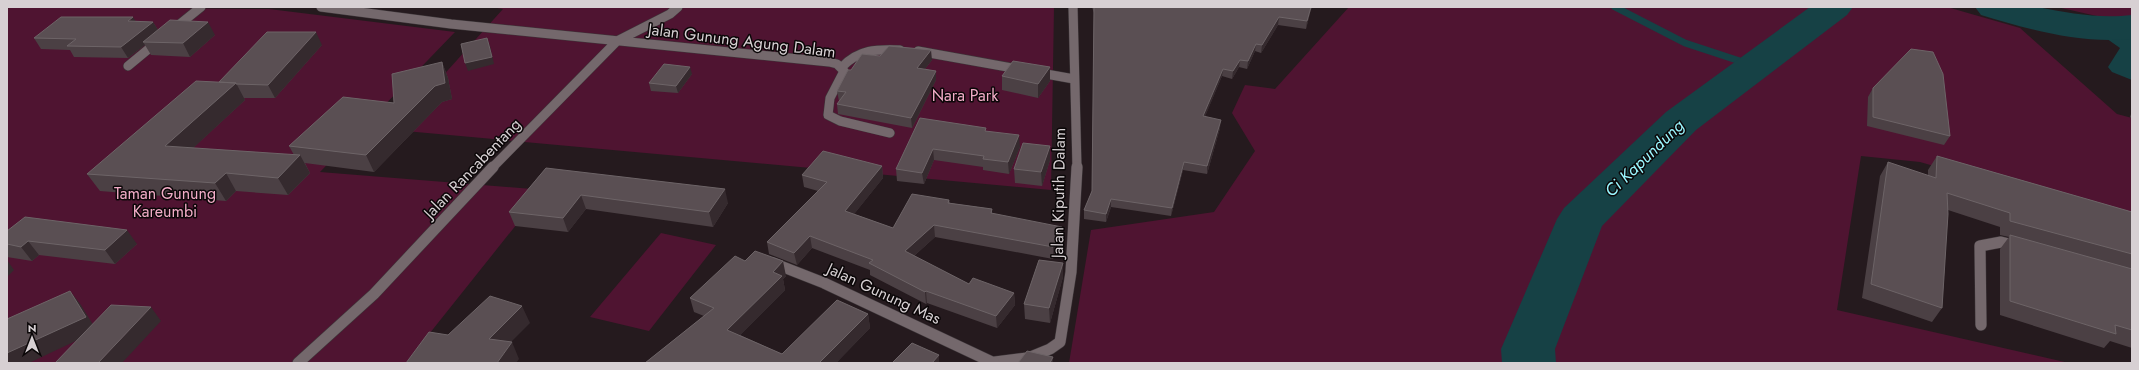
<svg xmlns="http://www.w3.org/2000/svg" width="2139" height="370" viewBox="0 0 2139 370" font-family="Jost,sans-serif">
  <rect width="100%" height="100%" fill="#251a1e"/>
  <path fill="#4f1431" d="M10,7l259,2 186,23 -135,140 224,18 -138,173h-399v-354z
    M491,7h563l-3,183 -657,-60 109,-121z
    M1349,7h598l73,21 97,86 15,4v105l-212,-61 -59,-6 -24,154 232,53h-1000l22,-133 123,-18 41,-61 -23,-38 13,-28 30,4z
    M2057,7h75v17z
    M661,233l55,12 -67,86 -59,-14z"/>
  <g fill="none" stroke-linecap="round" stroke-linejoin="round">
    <path stroke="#164145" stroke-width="7" d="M1615,7l70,36 70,23"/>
    <path fill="#164145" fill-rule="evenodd" d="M2111,24l8,2 13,9v45l-20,-8 -4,-5 12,-19 -17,-12 -3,-5 3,-5z"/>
    <path fill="#164145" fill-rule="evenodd" d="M1810,7h43l-6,8 -151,115 -94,96 -47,123 1,14h-54l-1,-14 56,-130 7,-11 102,-96z
      M1975,7c20,0 43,-3 62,0 33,6 62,12 95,8v24c-52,5 -101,-9 -151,-24z"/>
    <g stroke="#3d3639" stroke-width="12">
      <path id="pedestrian" d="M995,362l32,-4"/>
    </g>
    <g stroke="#3d3639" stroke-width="10">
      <path id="minor-far1" d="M321,7l130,17 378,38 8,2 7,7 -14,27 -2,17 12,6 50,12
        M1073,7l4,161
        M175,28l26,-21
        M918,51l156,28
        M128,66l29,-24
        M842,67c17,-18 35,-18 58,-17
        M492,168l125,-127 53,-27 8,-7"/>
    </g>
    <g stroke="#3d3639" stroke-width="12">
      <path id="minor" d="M773,263l51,20 170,80
        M1981,325l-1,-79 21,-4 16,4
        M1028,358l22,-9 10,-7 11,-70 6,-105
        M298,363l76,-69 119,-127"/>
    </g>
    <use href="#pedestrian" stroke="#74686c" stroke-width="11"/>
    <use href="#minor-far1" stroke="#74686c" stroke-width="9"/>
    <use href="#minor" stroke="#74686c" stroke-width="11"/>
  </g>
  <path fill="#4b4044" d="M1092,7h221l-2,2 -5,20 -28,-4 -17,28 -6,-2 -8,18 -8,-2 -7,12 -10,-3 -17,40 15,12 -13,46 -24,-4 -12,46 -60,-9 -5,15 -22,-3v-9l8,-19 2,-178z
    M136,21l17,1 5,8 57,5 -25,22 -39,-2 -6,-10 -17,13 -54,-1 -4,-7 -29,-1 -7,-11z
    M322,45l-47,53h-31l1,2 -52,48 101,7 -5,-9 105,-43 48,-41 6,16 4,21 -10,3 -68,70 -69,-9 5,10 -22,22 -52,-4 -10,10 -126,-10 -13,-17 132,-92z
    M880,56l52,4 -7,9 11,2v9l-24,48 -74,-14 -1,-10 2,-3 -2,-10z
    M692,74l-14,19 -27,-2 -2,-8z
    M1002,76l48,5 -12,17 -36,-8z
    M1873,88l77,48 -6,9 -77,-19 1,-29z
    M2132,111v8l-2,-2z
    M920,118l66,13 34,16 -11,27 -26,-4v-3l-49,-7 -10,24 -27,-3 -1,-12z
    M1937,156l195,56v136l-22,-7 -6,7 -104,-33v-66l9,-12 -9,-2v-8l-52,-17 -6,98 -10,14 -70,-24 18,-122 8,-14 40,14v-6z
    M1050,160l-8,26 -27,-3 -1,-14z
    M882,166l1,12 -29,36 39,14 56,-28 1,3 42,6v4l70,26 -9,20 -118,-22 -21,19 55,28 45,9 1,12 -18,23 -70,-25 -1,1 -56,-29v-5l-58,-22 -15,17 -28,-11 -2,-12 51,-51 -14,-4 -2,-12z
    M546,168l182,35 -15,24 -127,-18 -18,23 -53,-6 -6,-14z
    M7,231l130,13 -22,20 -76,-9 -7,6 -25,-4z
    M745,261l41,15 -3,3 2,11 -45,45 42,19 86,-40 2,14 -34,35h-191l59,-47 -10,-4 -4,-14z
    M1063,263v14l-13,46 -25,-4 -1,-15z"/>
  <path fill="#352a2e" d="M1311,7h2l-2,2 -5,20 1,-8z
    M133,17l7,11 -12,-7z
    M1279,17l-1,8 -17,28 1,-8z
    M153,22l7,11 -17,9 2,3 -17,13 -7,-11z
    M208,22l7,13 -25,22 -7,-14z
    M316,32l6,13 -47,53 -7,-13z
    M487,38l3,8 4,18 -26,7 -3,-8z
    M1256,44l-1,7 -8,18 1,-8z
    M931,50l1,10 -14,18 -1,-10z
    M1240,60l-1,7 -7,12 1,-8z
    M442,62l6,16 4,21 -10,3 -68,70 -8,-17z
    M690,67l2,7 -14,19 -2,-7z
    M1050,67v14l-12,17v-14z
    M1223,69l-1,7 -20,48 1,-8z
    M936,71v9l-24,48 -1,-10z
    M236,83l9,17 -69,64 -11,-18z
    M1221,120l-1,8 -13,46v-8z
    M1019,135l1,12 -11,27 -1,-12z
    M1050,146v14l-8,26 -1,-14z
    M933,149l1,11 -10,24 -2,-11z
    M300,155l10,18 -22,22 -10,-17z
    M1184,162l-1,8 -12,46 1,-8z
    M882,166l1,12 -36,45 -2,-12z
    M226,173l10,18 -10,10 -11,-18z
    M725,189l3,14 -15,24 -4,-15z
    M581,195l5,14 -18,23 -5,-14z
    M1111,199v8l-5,15v-8z
    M934,225l1,12 -29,26 -1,-12z
    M1062,227v12l-9,20v-12z
    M127,230l10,14 -22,20 -10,-14z
    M810,236l2,12 -15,17 -3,-12z
    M28,241l11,14 -7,6 -11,-14z
    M7,260l7,10 -7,7z
    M783,261l3,15 -3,3 2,11 -54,54 -4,-14 46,-58z
    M1063,263v14l-13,46 -1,-15z
    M70,291l11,14 16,26 -68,32h-22v-10z
    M926,291l1,12 -1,1 -1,-12z
    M1014,293l1,12 -18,23 -1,-12z
    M522,306l8,17 -33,33 -8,-17z
    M151,307l10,14 -39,42h-24z
    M868,314l2,14 -34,35h-17z
    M512,342l7,17 -3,4h-19z
    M939,355v8h-7z
    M1053,357v6h-3z"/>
  <path fill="#5a4f53" stroke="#6d6467" d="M1094,7h217l-4,14 -28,-4 -17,28 -6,-1 -8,17 -8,-1 -7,11 -10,-2 -20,47 18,4 -14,46 -23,-4 -12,46 -61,-9 -5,15 -22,-4 8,-19z
    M61,17h72l-5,4 25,1 -32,25 -54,-1 9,-7 -42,-1z
    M170,20l38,2 -25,21 -40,-1z
    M267,32h49l-48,53 -32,-1v-1l-17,-1z
    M487,38l5,19 -27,6 -4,-19z
    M889,46l42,4 -14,18 19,3 -25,47 -74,-14 9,-12 -9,-1 11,-21h3l11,-16 18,2z
    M1911,49l22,3 10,22 7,62 -77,-19v-29z
    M1013,61l37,6 -12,17 -36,-8z
    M442,62l3,21 -10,3 -69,69 -77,-9 54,-49 51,6 -2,-29z
    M664,64l26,3 -14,19 -27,-3z
    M196,81l40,2 -71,63 135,9 -22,23 -52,-5 -11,10 -128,-9z
    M920,118l66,10 -1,3 34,4 -11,27 -25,-3 1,-3 -51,-7 -11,24 -26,-4z
    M1023,143l27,3 -9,26 -27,-3z
    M823,151l59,15 -37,45 48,17 19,-34 37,6 -1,3 44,6 -1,4 71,14 -9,20 -119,-22 -29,26 64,33 4,-6 41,15 -18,23 -70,-25 -1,1 -56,-29 4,-3 -63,-24 -16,17 -27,-11 60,-60 -25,-7z
    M1937,156l195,56v42l-122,-33v-8l-63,-20 1,21 -6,94 -71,-24 17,-122 48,16z
    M546,168l179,21 -16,23 -128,-17 -18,23 -54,-6z
    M25,217l102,13 -22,20 -77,-9 -7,6 -14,-3v-13z
    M2010,235l122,34v61l-17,-5 1,9 -106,-33z
    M755,251l28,10 -10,11 9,4 -55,54 55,24 55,-54 31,14 -49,49h-174l69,-55 -24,-10 45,-42 10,5z
    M1039,260l24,3 -14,45 -25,-4z
    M70,291l16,26 -79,36v-34z
    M490,296l32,10 -33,33 23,3 -15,21h-91l23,-31 19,3z
    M111,305l40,2 -53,56h-43z
    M912,343l27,12 -7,8h-40z
    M1027,351l26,6 -3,6h-32z"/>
  <g text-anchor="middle" stroke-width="3" stroke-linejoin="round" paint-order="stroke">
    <g font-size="16" fill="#d7d0d3" stroke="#0b0708">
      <text transform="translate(742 40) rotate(7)" y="6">Jalan Gunung Agung Dalam</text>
      <text transform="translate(472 168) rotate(-46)" y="6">Jalan Rancabentang</text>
      <text transform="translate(1058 193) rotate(-89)" y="6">Jalan Kiputih Dalam</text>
      <text transform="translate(884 293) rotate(25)" y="6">Jalan Gunung Mas</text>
    </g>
    <g font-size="16" fill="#f3adc8" stroke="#0b0708">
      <text x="965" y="101">Nara Park</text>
      <text x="165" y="199">Taman Gunung<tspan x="165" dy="18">Kareumbi</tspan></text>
    </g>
    <g font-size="17" font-style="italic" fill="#9af6fe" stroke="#0b0708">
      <text transform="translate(1644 158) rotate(-44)" y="6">Ci Kapundung</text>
    </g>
  </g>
  <rect width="2139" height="370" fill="none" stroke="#d7d0d3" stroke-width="16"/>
  <g transform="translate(32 338)" stroke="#0b0708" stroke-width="3" paint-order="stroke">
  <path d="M0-3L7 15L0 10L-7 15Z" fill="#d7d0d3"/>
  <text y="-6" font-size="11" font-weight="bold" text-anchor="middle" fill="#d7d0d3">N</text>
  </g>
</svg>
